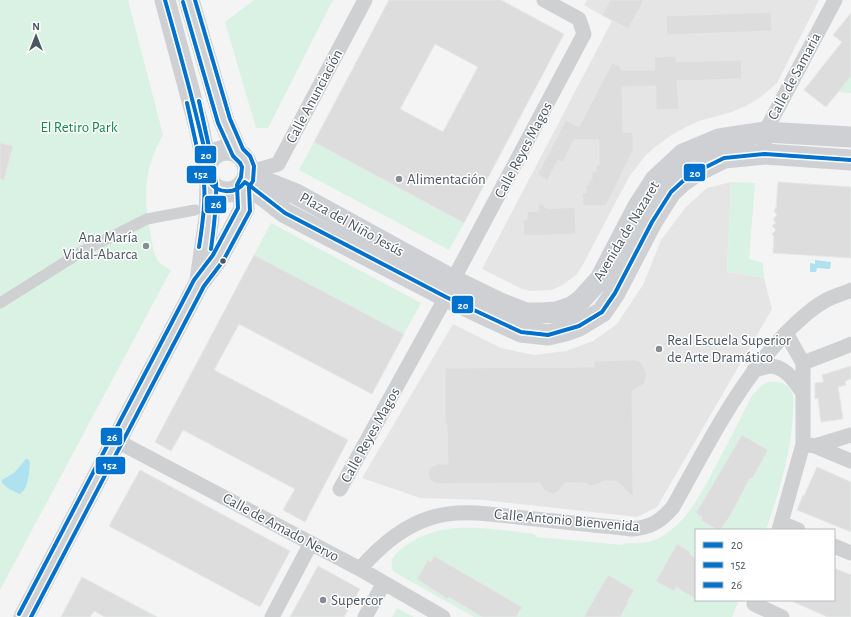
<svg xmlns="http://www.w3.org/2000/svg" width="851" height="617" viewBox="0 0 851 617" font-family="'Alegreya Sans',sans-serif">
  <rect width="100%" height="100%" fill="#f4f4f4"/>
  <path fill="#e6e5e6" d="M587,0h232l-42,83 -15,13 -16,10 -14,6 -33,9 -13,6 -16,9 -16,12 -9,8 -16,21 -48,91 -5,7 -15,11 -10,4 -20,1 -9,-2 -40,-20 130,-248 -28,-16z
    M731,182l-4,90 37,6 8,31 -115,198 -20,10 -153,-17 -64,-2 -58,-20 91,-154 48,24 33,7 32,-4 27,-10 24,-17 26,-39 18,-45 25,-33 21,-19z"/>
  <path fill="#d9f2e3" d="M0,0h128l35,135c-19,34 -20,59 -13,96 2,10 3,22 8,30 3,4 9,6 13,9l-171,320z
    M254,0h79l-65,128h-12l-31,-106z
    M851,76v17l-13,-1z
    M314,142l150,81 -15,27 -150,-80z
    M731,182l24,1 -6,76 14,4 1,15 -37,-6z
    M271,223l150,80 -17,31 -150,-79z
    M768,382c8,-1 17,0 22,7 5,6 3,17 3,24 -2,41 -14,79 -27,117h-70v70h43l-7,17h-258l-80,-45c-5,-9 -2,-15 5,-21 39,-34 88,-22 135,-17l3,3 85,8 3,-2c13,1 27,0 38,-7 28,-18 42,-50 57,-78 11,-21 22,-42 32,-63l10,-10z
    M397,608l17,9h-22z"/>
  <path fill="#aee2f0" d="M815,260l16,2 -1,7 -13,-1 -1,4h-6v-9l5,1z
    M26,459h2l2,3c-1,10 -1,26 -10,32l-11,-5 -7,-6v-3l12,-7z"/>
  <path fill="#ddddde" stroke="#e5e6e7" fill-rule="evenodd" d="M389,0h112l63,34 -100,189 -150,-81zM435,44l43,23 -35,65 -43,-23z
    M610,0h34l-16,29 -26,-14z
    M771,12l1,19 -105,4 -1,-19z
    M851,13v63l-25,31 -22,-17 38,-48 -9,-7z
    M676,56v6l65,-2 1,19 -65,2 2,28 -23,1v-24l-34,1 1,45h10v18l-27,56h-23l-1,-13h4v-8h3v-6h3v-8h4v-6h3v-25h-25l-11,22 -5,-2 -10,20 -11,-5 29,-55 13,7 33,-64 8,3 1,4h34l-1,-13z
    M0,143l13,3 -9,34 -4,-1z
    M778,182l73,5v71l-78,-5 1,-17 -2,-2 4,-4 -4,-4 4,-3 -3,-4 4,-4 -3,-4 2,-3z
    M539,203l9,6 27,-2 1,27 -52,2 -1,-16h4v-8l11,-1z
    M254,255l150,79 -32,60 -133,-70 -25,46 134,70 -43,82 -22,-12 12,-21 -112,-59 -12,21 -16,-9z
    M634,360l5,1 4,4 4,10 -3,9 -12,7 1,106 -16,-16h-13l-6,3 -7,2 -8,-3h-18l-7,9 -5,2 -8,-3 -5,-8 -103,1 -7,-4 -2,-7 2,-5 7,-4h11l-1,-40h-2v-56l149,-1v-6z
    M851,366v13l-6,2 1,4 -8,2 5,32 -22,3 -3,-24 -3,1v-16l9,-1 -2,-7z
    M742,435l26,15 -16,29 -2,-1 -20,38 -10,14h-2l-17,-10 1,-3 -6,-4z
    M817,467l34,15v50l-54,-22 6,-15 1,1z
    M140,470l150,81 -30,56 -151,-81z
    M677,544l13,8 -1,2 7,4v41l-20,-12 -2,4 -18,-10z
    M434,556l88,51 -6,10h-34l-33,-20 -1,2 -31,-20 11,-19 3,2z
    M318,566l42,23 -16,28h-54z
    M834,568l17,7v42h-23l-39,-17h45z
    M608,575l26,15 -7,12 1,1 -8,14h-36z
    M82,577l75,40h-52l-11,-6 -4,6h-29z"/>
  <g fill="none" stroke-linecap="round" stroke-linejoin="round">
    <path stroke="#ced0d2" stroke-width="11" d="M0,303l81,-51 66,-33 48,-9"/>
    <path stroke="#ced0d2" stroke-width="15" d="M765,141v-9l70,-132
      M248,173l30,-9 87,-164
      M453,280l131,-246 -5,-15 -35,-19
      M803,363l39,-15 9,-4
      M754,370c5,-1 11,-3 15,-4 17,0 26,16 34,27
      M117,441l243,128 83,48
      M803,444l12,2 36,-11
      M815,446l36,15
      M340,489l106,-192
      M781,523l17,7
      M779,530l24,-86v-81l-17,-30
      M834,546l17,7
      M360,569c19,-22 41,-42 70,-51 30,-10 65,-3 96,0 35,4 71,7 106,11 18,-1 29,-8 41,-22 34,-61 64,-123 113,-174 11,-11 23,-23 37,-31 8,-5 19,-8 28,-12
      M754,604l28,13
      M272,617l39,-74
      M365,617l19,-34"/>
    <path stroke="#ced0d4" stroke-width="21" d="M165,0l34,127 8,39
      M189,0l35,121 14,32
      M206 171a21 21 0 1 1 42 0a21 21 0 1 1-42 0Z
      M248,175l48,19 157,86 45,22 28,11h16l15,-1 14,-5 10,-7 19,-21 37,-71 18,-28 28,-26 36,-15 46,-7 86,5
      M245,182l40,31 161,84 75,35 27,3 17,-4 14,-5 23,-14 13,-19 37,-71 19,-30 12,-11 13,-9 28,-14 41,-4 86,6
      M200,280l9,-62 1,-36
      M24,617l175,-334 19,-25 26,-49 -1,-24"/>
    <g stroke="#fff" stroke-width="7">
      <path id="bus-1" d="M165,0c13,46 26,92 37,139 2,8 4,16 5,24 1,6 -1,13 2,18 9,14 27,13 36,1l40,31 161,84 75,35 27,3 31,-9 23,-14 13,-19 37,-71 19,-30 12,-11 13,-9 28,-14 41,-4 86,6"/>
    </g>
    <g stroke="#fff" stroke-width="7">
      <path id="bus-2" d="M187,103l14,63c-1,9 2,11 3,18 2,19 -2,44 -5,63
        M31,617l173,-331 19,-25 27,-50 -1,-24 4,-6 1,-15 -4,-10 -7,-7 -13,-30 -35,-119"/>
    </g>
    <g stroke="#fff" stroke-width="7">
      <path id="bus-3" d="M199,101l14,64c0,9 3,11 3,18 1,22 -2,44 -5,66
        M19,614l175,-334 19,-25 25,-47 -1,-23 4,-8 1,-10 -2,-4 -7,-7 -15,-33 -35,-121"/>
    </g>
    <use href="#bus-1" stroke="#0072ce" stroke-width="4"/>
    <use href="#bus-2" stroke="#0072ce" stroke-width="4"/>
    <use href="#bus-3" stroke="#0072ce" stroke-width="4"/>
  </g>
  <g fill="#868d94" stroke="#fff" stroke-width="1.5">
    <circle cx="399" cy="179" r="4"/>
    <circle cx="146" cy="246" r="4"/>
    <circle cx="659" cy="349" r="4"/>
    <circle cx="323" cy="600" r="4"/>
  </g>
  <circle fill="#4a5661" stroke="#fff" stroke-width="1.5" cx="223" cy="261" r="3.5"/>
  <g text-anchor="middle" stroke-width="3" stroke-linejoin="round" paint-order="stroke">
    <g font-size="15" fill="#4a5661" stroke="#fff">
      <text transform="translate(794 76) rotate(-62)" y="5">Calle de Samaria</text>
      <text transform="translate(314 96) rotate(-62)" y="5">Calle Anunciación</text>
      <text transform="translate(523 150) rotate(-62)" y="5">Calle Reyes Magos</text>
      <text transform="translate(352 224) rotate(29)" y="5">Plaza del Niño Jesús</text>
      <text transform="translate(626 231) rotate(-59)" y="5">Avenida de Nazaret</text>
      <text transform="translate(370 435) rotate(-61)" y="5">Calle Reyes Magos</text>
      <text transform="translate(567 520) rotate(5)" y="5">Calle Antonio Bienvenida</text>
      <text transform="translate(281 527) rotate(28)" y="5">Calle de Amado Nervo</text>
    </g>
    <g font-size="15" fill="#17864f" stroke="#fff">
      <text x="79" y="132">El Retiro Park</text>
    </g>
    <g font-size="15" fill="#4a5661" stroke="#fff" text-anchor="start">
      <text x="407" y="184">Alimentación</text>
      <text x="138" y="242" text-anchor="end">Ana María<tspan x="138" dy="17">Vidal-Abarca</tspan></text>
      <text x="667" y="345">Real Escuela Superior<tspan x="667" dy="17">de Arte Dramático</tspan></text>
      <text x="331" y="605">Supercor</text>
    </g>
  </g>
  <g stroke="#fff" stroke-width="1.5">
    <rect x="194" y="145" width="23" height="19" rx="4" fill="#0072ce"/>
    <rect x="683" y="163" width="23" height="19" rx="4" fill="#0072ce"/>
    <rect x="186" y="165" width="31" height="19" rx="4" fill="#0072ce"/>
    <rect x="204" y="195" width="23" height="19" rx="4" fill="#0072ce"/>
    <rect x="451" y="295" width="23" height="19" rx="4" fill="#0072ce"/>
    <rect x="100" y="427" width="23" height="19" rx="4" fill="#0072ce"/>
    <rect x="95" y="456" width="31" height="19" rx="4" fill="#0072ce"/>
  </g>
  <g font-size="11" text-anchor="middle" font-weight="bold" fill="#fff">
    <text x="206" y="159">20</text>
    <text x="695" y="177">20</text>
    <text x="201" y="178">152</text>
    <text x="216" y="208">26</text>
    <text x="463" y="309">20</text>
    <text x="112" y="441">26</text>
    <text x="110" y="469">152</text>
  </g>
  <rect x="695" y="529" width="140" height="72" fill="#ffffff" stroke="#b7bbc0"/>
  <rect x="703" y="542" width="20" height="6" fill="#0072ce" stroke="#b7bbc0"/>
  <text x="731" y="549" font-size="12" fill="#4a5661">20</text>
  <rect x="703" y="562" width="20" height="6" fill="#0072ce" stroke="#b7bbc0"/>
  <text x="731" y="569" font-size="12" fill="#4a5661">152</text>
  <rect x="703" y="582" width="20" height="6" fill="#0072ce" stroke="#b7bbc0"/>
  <text x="731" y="589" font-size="12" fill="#4a5661">26</text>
  <g transform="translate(36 36)" stroke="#ffffff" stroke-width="3" paint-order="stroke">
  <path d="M0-3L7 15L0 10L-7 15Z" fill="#4a5661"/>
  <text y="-6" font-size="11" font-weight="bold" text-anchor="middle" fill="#4a5661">N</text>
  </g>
</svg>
